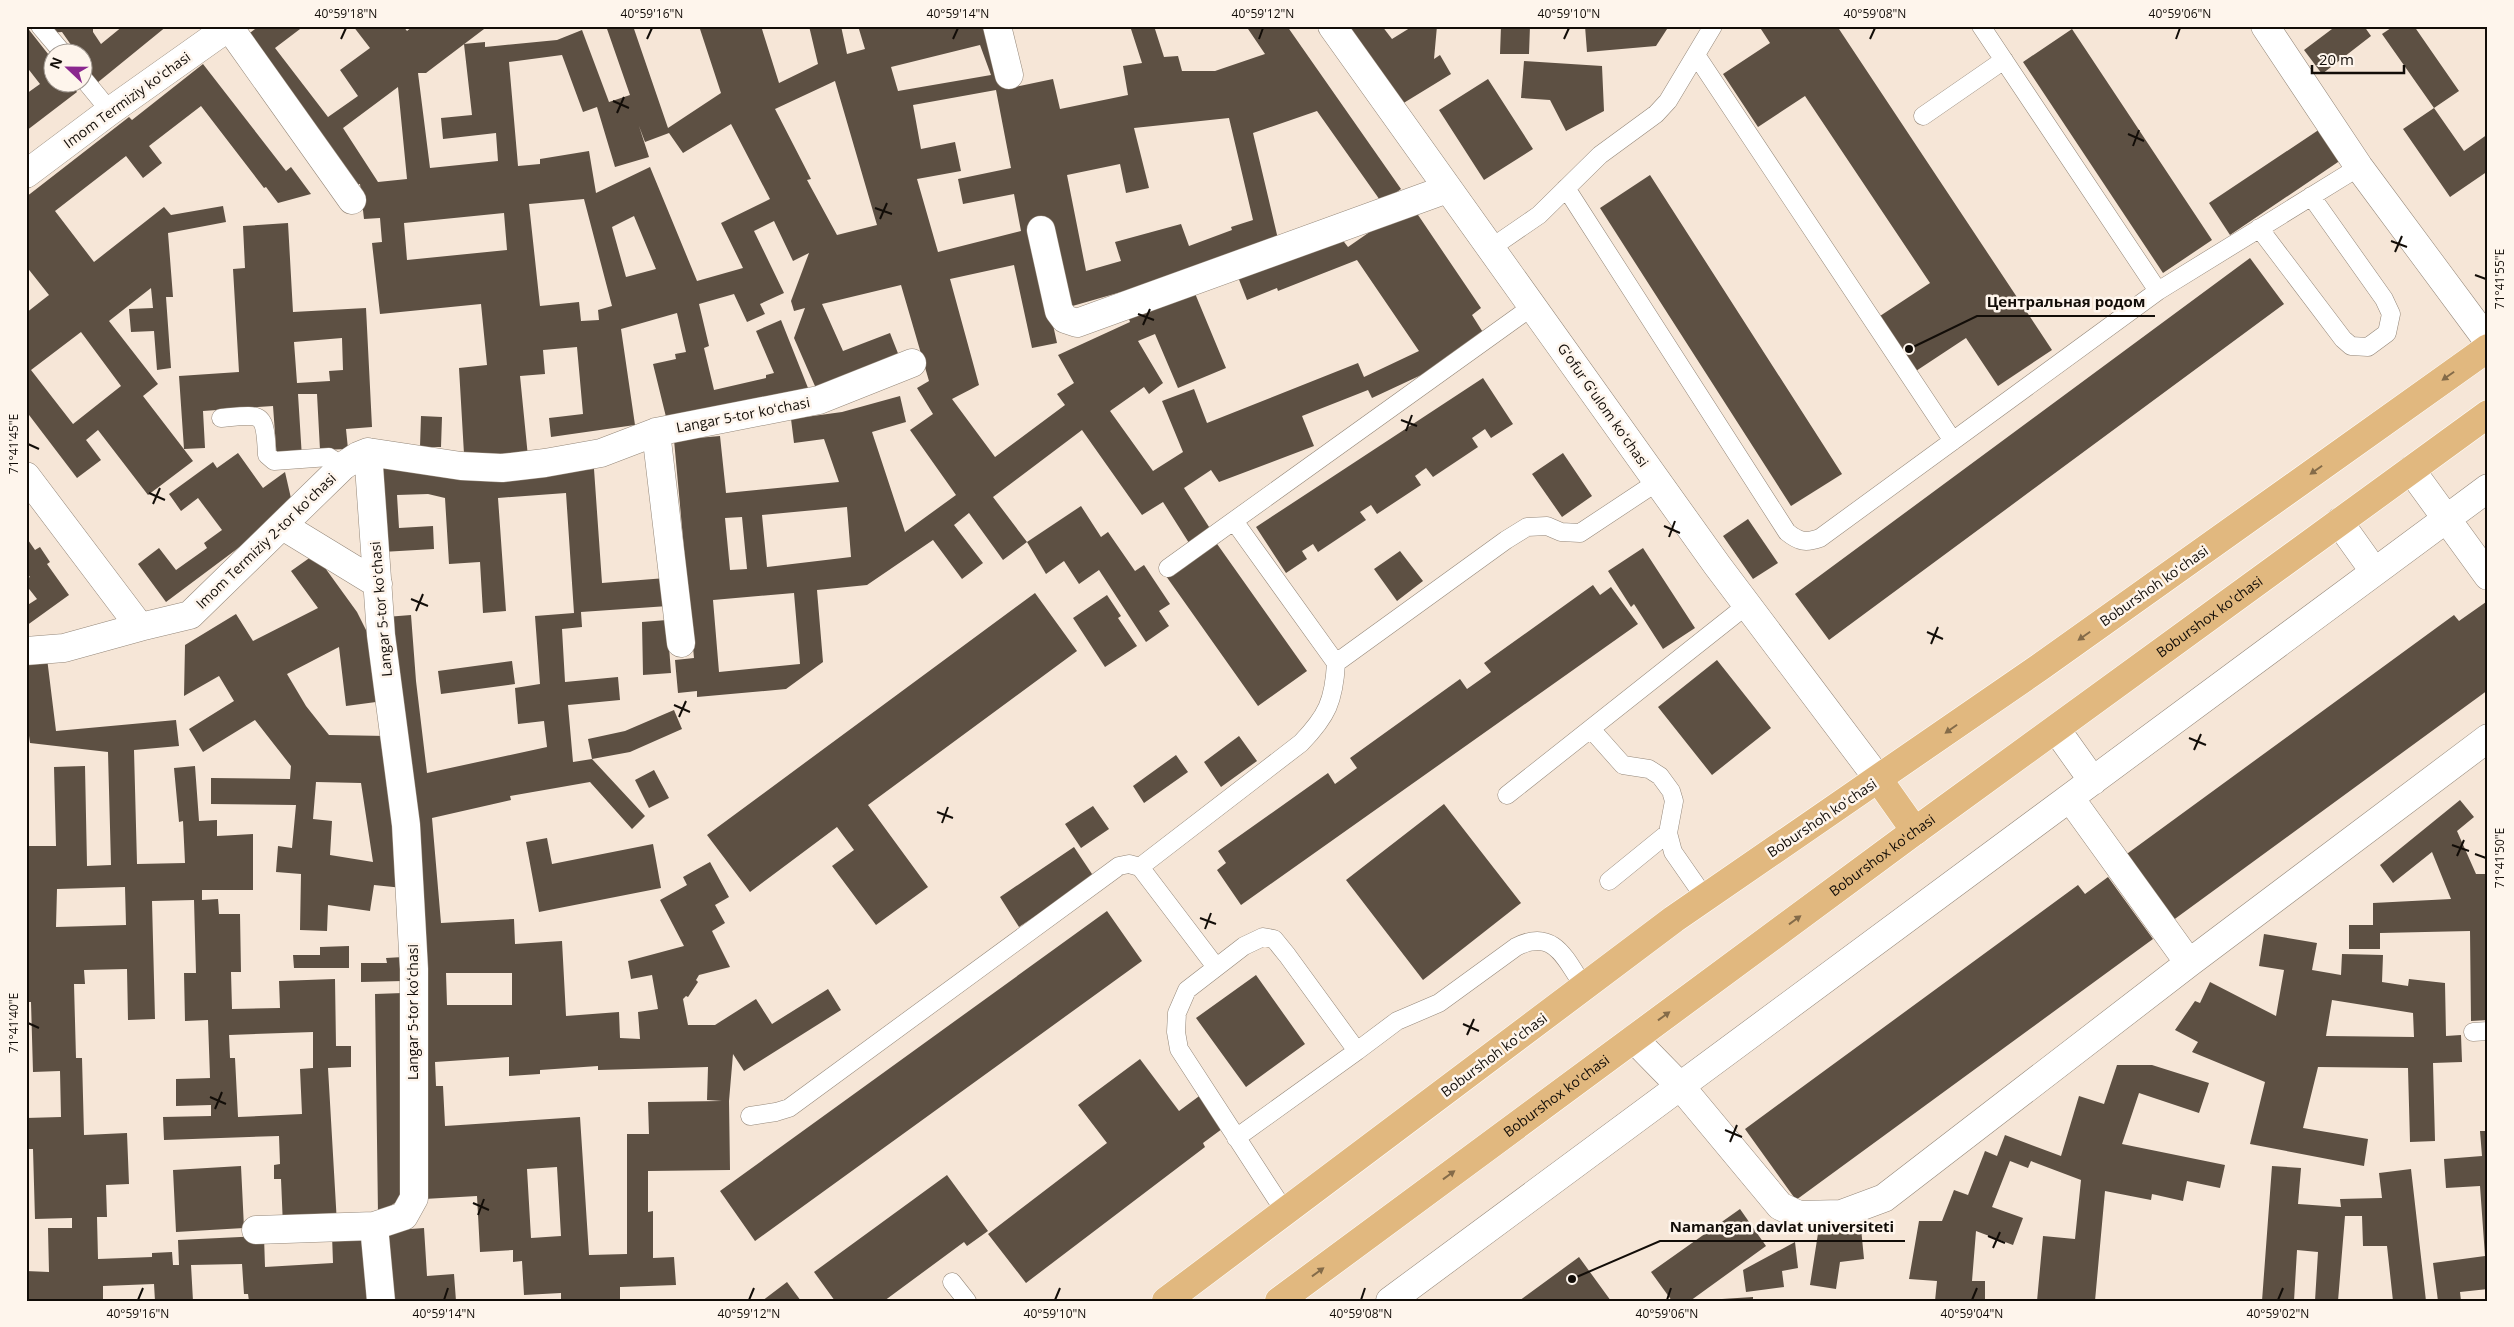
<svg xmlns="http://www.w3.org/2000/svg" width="2514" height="1327" viewBox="0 0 2514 1327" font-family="'Open Sans',sans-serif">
  <rect width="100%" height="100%" fill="#f6e6d7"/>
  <path fill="#5d5043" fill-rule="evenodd" d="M26,26l26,33v23h18l7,10 -51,39v-37l14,-10 -14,-18z
    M44,26h49v6l8,12 22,-18h44l-70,57 -15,-21v-10h-6l-14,-20 -13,1z
    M259,26h45l-29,22 53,69 30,-21 -18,-26 30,-22 -17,-22h50l4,5 6,-5h75l-62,47h-8l12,95 68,-7 -2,-28 -53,6 -2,-21 31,-3 -8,-71 21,-2v5l72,-7 25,-10 27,72 21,-7 -24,-69h27l35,102 53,-35 -22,-67h62l18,57 39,-19 -9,-38h32l6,28 18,-5 -7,-23h127l21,63 47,-10 7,30 68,-14 -5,-29 19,-3 -12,-37h24l10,31 14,-1 4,15h33l50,-17 -19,-28h41l114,163 -19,14 -65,-92 -64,22 25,106 -129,45 -80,23 -15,-82 -22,4 25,114 -25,5 -18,-83 -64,14 29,106 -27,14 43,58 70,-52 -8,-11 17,-11 -16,-28 72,-33 -3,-9 67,-22 32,77 -48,20 -23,-54 -17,7 25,42 -14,11 -5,-7 -34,24 43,60 30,-19 -21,-51 32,-12 13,34 151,-60 6,14 55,-26 -62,-91 -79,31 -1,-3 -30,12 -9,-23 103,-39 7,9 39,-27 3,5 24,-16 67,99 -9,7 12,19 -52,36 -60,28 -4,-8 -66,26 12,30 -95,36 -8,-12 -27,18 27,42 -22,13 -26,-41 -21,13 -60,-85 -89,67 34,45 -24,18 -34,-47 -15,12 29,38 -21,16 -29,-39 -66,45 -50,5 6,72 -37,27 -89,8v-6l-19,2 -3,-33 19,-2 -20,-218 46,-4 6,57 113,-11 -15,-43 -30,4 -3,-24 51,-7 58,-16 6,26 -34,10 33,100 51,-37 -46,-65 23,-16 -16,-26 12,-7 -28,-96 -79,19 21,47 47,-18 11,28 -83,32 -24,-55 11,-30 -11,3 -3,-10 18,-48 -16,8 -19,-40 -20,10 30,62 -24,11 5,10 -18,8 -13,-28 -35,10 10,42 -5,2 10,42 52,-12v-3l8,-2 -18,-42 25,-11 31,78 -145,23 -14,-57 23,-5 -1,-5 11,-2 -9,-39 -56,16 14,96 -84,12 -2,-19 34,-4 -6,-67 -34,3 2,24 -25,2 8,81 -64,-3 -5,-86 28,-3 -6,-61 -101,10 -8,-71 10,-1 -2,-24 -16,1 -4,-35 -7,1 -111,-146zM980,45l11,30 -93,16 -7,-24zM562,55l21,57 14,-5 18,60 34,-10 -10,-31 6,16 24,-9 14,20 48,-29 39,75 -49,24 22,45 -46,13 -47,-114 -54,26 -7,-42 -49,8v5l-22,2 -9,-104zM835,81l42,144 -40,10 -30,-55 4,-1 -36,-70zM398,87l9,92 -29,3 -35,-54zM996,90l15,78 -53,11 5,25 51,-10 7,37 -83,21 -21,-73 44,-8 -6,-29 -34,7 -8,-44zM1229,118l24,102 -22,7 1,3 -43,16 -8,-22 -66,18 6,19 -35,10 -19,-96 53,-11 6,29 23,-5 -15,-60zM584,199l28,107 -14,4 1,10 -18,1 -2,-19 -39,4 -11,-102zM504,213l3,37 -100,10 -3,-37zM634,216l22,53 -30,8 -14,-50zM847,507l4,50 -84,10 -5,-52zM742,517l5,52 -17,1 -5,-52zM794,593l6,71 -81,8 -6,-72z
    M1347,26h35l10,13 21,-13h24l-3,33 6,-4 11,19 -49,30z
    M1501,26h29l-1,28h-29z
    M1585,26h84l-13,20 -69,6z
    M1759,26h78l215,324 -54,36 -32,-48 -50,33 -36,-55 50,-33 -125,-187 -47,31 -35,-53 47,-31z
    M2336,26h28l7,10 -49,38 -18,-24z
    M2394,26h20l45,65 -25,17 -52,-74z
    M2072,29l140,211 -49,33 -140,-211z
    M1524,61l78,5 2,45 -38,20 -16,-31 -29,-2z
    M203,64l83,107 5,-4 20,27 -33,9 -12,-16 -2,1 -63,-82 -52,40 13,17 -19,15 -17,-22 -71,55 39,51 70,-55 7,8 52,-9 3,16 -58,11 5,64h-7l5,71 -14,2 -3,-39 -23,1 -2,-23 24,-1 -2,-20 -42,33 49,63 -15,12 50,65 -45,34 -50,-65 -12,10 15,20 -24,18 -51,-67v-98l23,-18 -23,-29v-69l103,-80 3,3zM81,332l40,54 -48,38 -42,-54z
    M1488,79l45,70 -49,31 -45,-70z
    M2434,108l30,43 24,-17v37l-38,26 -47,-68z
    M2320,129l21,31 -111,75 -21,-32z
    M1650,175l192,299 -51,32 -191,-298z
    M288,223l5,89 73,-4 6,119 -26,2 2,20 -28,1 -3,-56h-19l4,64 -25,2 -4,-54 -70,5 2,37 -21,1 -5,-73 60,-4 -6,-103 12,-1 -2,-42zM342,338l1,32 -14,1 1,10 -33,2 -3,-41z
    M2250,258l34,46 -455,336 -34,-46z
    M1483,378l30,46 -22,14 -6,-9 -13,9 6,9 -45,30 -7,-9 -11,8 6,9 -44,29 -6,-9 -11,7 6,8 -48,32 -5,-8 -11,7 5,8 -21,14 -30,-46z
    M421,416l21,1 -1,30h-21z
    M238,453l25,35 22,-16 8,35 -127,95 -28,-38 21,-16 17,22 31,-22 -3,-5 18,-13 -24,-32 -17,13 -12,-17 44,-32 4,6z
    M1563,453l29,43 -30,21 -30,-43z
    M377,467l97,11 120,-9 8,114 64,-5 2,28 -87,6 1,15 -20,2 3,53 53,-5 2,23 -52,5 5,57 19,-3 53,57 -13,13 -42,-47 -80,14 1,4 -79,18 9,105 73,-4 1,25 47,-3 4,75 53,-4 1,26 20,1 -2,-27 20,-3 -6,-34 -21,4 -3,-18 56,-15 -24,-46 27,-15 -4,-8 27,-15 19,35 -14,8 10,18 -13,8 18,36 -31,8 -3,5 2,2 -10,15 -2,-1 -3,3 5,26h27l41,-26 16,25 56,-35 13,21 -97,61 -11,-17 -4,47 1,69 -82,1v41l5,-1v47l21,-1 2,28 -56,2v14h-59v-8l-37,2 -2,-34 -9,1v-12l-33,2 -3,-56 -53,3 -38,-582 25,-2 5,66 11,92 120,-26 -3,-26 -26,3 -3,-36 25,-4 -5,-68 39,-3 -8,-120 -68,5 8,113 -23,2 -3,-51 -31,2 -4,-66 -17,-4 -31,1 2,33 34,-2 1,23 -52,3zM446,973h66v32h-65zM509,1057v19l31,-2v-4l58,-4v4l110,-3 -1,33 15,1 -74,1 1,32h-22v120l-38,1 -9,-138 -135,9 -2,-40h-7l-1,-24zM557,1167l4,69 -30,2 -4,-69z
    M1081,506l20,31 7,-5 27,39 9,-6 26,39 -11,7 10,15 -23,16 -47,-72 -20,14 -15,-23 -18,13 -19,-32z
    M1748,519l30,44 -25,16 -30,-43z
    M26,537l9,13 5,-3 10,15 -3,2 22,31 -43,31v-20l11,-7 -11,-14v-6l4,-2 -4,-5z
    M1215,541l92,130 -49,35 -92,-130z
    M1643,548l52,80 -32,21 -29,-45 -3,3 -23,-36z
    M1400,551l23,30 -26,20 -23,-32z
    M315,554l42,58 10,20 9,70 -30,4 -7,-59 -52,27 19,32 23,29 58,1 16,152 -29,-3 -4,26 -42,-6 -1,26 -27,-1 1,-56 -25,-2 2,-26 14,2 4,-43 -85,-1v-26l79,1 1,-13 -36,-46 -52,32 -14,-23 45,-28 -15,-25 -35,20 1,-51 51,-31 17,27 65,-33 -27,-37zM316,782l45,1 12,79 -43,-7 2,-34 -19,-2z
    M1593,585l7,10 11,-8 27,37 -397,281 -24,-35 9,-7 -8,-12 110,-78 7,11 22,-16 -7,-10 110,-79 7,10 24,-17 -7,-9z
    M1035,593l42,58 -209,154 60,82 -52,38 -44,-59 22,-16 -17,-23 -87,65 -43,-57z
    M1107,595l14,21 -3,2 19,28 -32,21 -32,-49z
    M2486,602l2,88 -316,231 -48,-65 330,-241 5,6z
    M667,620l4,53 -28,2 -1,-53z
    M46,650l10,81 120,-11 3,26 -45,4 3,114 48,-1 -2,-42 -4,1 -5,-54 21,-2 4,55 18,-1v16l36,-2v56h-51v10l16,-1 1,15h21l1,58h-10l1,37 48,-1 -1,-27 56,-2 1,67h15v21l-23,1 9,156 -54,2 -2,-47h-7v-14l6,-1 -1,-28 -115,4 -1,-23 48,-1v-11l-35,1v-27l34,-1 -2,-58 -23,1 -1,-48h12l-2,-73 -42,1 3,118 -27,1 -1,-51 -43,1 1,14h-11l2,74h6l2,77 43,-2 2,51 -23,1 1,32h-10l1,42 54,-2v-4l20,-1 1,13h6l-1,-25 86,-4 1,31 68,-4 -1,-28 24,-1 12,10 6,57h-125l-1,-7h-4l-2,-30 -51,1 2,36h-38l-1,-17 -51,2v15h-77v-30l23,1 -1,-44h24v-10l-37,1 -2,-70h-7v-31l35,-1 -1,-46 -27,1 -2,-70h-5l2,-104h-2v-52h30l-2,-79 31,-1 2,100 24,-1 -3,-113 -78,-9 -4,-29v-62zM125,887l1,38 -70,2 1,-38zM313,1032v36l-13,1 2,45 -64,3 -3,-59h-5l-1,-23z
    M1717,660l54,68 -59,47 -54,-68z
    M512,661l3,23 -74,10 -3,-23z
    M674,710l8,19 -52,23 -38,7 -4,-20 37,-8z
    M1239,736l18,25 -36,26 -17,-25z
    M1176,755l12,17 -44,31 -11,-17z
    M654,770l15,28 -20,10 -14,-28z
    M2460,800l14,17 -17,14 19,43h12v146l-17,1 -1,-90 -90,2v16h-31v-24h24v-22l78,-4 -19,-47 -39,31 -13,-18z
    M1444,804l77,99 -98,77 -77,-100z
    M1093,806l16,23 -28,19 -16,-24z
    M547,838l5,26 101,-20 8,44 -122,24 -13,-70z
    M1074,847l20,30 -75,50 -19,-30z
    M2108,877l45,62 -357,261 -51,-71 333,-244 7,9z
    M1107,911l35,50 -387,280 -35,-50z
    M2264,934l53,9 -5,27 29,5 1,-21 41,1 -1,27 26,4 1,-7 36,4 1,53 15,-1 1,27 -29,1 2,78 -25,1 -2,-74 -90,-1 -15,61 65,11 -4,27 -114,-22 15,-62 -73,-30 6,-10 -23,-12 20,-29 5,2 10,-21 66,34 8,-46 -25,-4zM2332,1000l81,13 1,24 -88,-1z
    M349,946v22h-55l-1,-13h27v-8z
    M403,957v24l-42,1v-19h26l-1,-5z
    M1256,975l49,69 -59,43 -50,-69z
    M403,993l4,202 -29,19 -3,-220z
    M1140,1059l39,52 23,-17 24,32 -23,17 2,4 -179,136 -38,-49 119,-91 -29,-38z
    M2117,1065h35l57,18 -10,30 -60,-20 -17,51 103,21 -5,23 -33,-7 -4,20 -31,-7 -1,6 -46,-9 -10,110h-58l6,-65 32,3 6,-59 -50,-19 -3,7 -18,-7 -18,46 31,11 -10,27 -37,-14 -4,50h13v20h-50l2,-20 -28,-2 10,-58h23l12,-31 14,5 17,-44 12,5 8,-21 56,21 18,-60 25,8z
    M2480,1131h8v158l-28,3 1,9h-23l-5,-38 52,-7 -5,-70 -34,2 -2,-29 38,-3z
    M241,1166l3,62 -68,4 -3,-62z
    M2272,1166l29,2 -3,36 43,3 -1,-8 42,-1 -3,-25 32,-4 15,132h-33l-6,-55h-24l-1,-30h-17l-7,85h-23l3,-49 -21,-2 -3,51h-32z
    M947,1175l41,56 -21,15 -3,-4 -80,59h-49l-21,-29z
    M1740,1209l26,37 -76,55h-18l-21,-29z
    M1819,1227l26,4 16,-3 3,31 -24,3 -4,27 -26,-4z
    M424,1228l3,48 27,-2 2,27h-63l-10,-70z
    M1795,1242l3,26 -16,3 2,16 -38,5 -3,-22z
    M1579,1257l32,44h-92z
    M787,1282l14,19h-39z
    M1753,1297v4h-31v-2z"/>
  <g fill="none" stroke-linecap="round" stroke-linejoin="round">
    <g stroke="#948779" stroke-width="19">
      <path id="service" d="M40,26l22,26
        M1981,26l177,265
        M1696,55l257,386
        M82,77l28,34
        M1923,116l81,-56
        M1566,188l221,344c12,10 19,11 33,6l338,-247 201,-124
        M2259,228l84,111 8,7 17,1 19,-14 4,-19 -7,-15 -73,-103
        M1491,248l48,-33 61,-60 56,-41 12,-13 45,-75
        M221,418c42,-4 44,-7 46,37l7,6 55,-4 14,9
        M1234,521l102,142 170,-123 21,-13 20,-1 14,6 19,1 77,-51
        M1168,568l365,-262
        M1591,729l32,36 26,4 11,7 11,15 3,10 -6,32 5,19 32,46
        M1507,795l240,-190
        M1140,867l161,-124c26,-27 33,-42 35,-80
        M1609,881l59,-48
        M2473,1032l15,-1
        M1357,1051l40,-30 42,-18 77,-56c38,-20 50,13 68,40
        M750,1116l26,-4 13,-4 330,-242 10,-2 11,3 76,100
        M1236,1138l121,-87 -70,-96 -13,-16 -11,-2 -19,9 -57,44 -10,23 -1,19 3,17 106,163
        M952,1282l15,19"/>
    </g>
    <g stroke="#948779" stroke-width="29">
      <path id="minor" d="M997,26l12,49
        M2265,26l94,141 129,174
        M229,27l123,173
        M26,174l84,-63 120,-85
        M1041,230l18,81 6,8 12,4 370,-134
        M656,432l25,211
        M368,452l13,183 25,190 8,144v229l-10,18 -30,10 7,75
        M2411,470l77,106
        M26,476l114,151 50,-12 153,-149 15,-10 10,-4 93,14 41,2 43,-5 56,-10 55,-21 163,-32 93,-37
        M2339,522l35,49
        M283,526l95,58
        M26,651l38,-3 76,-21
        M2056,729l37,52
        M2070,798l119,165
        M1634,1039l47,48 99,119 19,9 42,-1 43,-16 305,-235 299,-225
        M256,1230l118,-4
        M1390,1301l1098,-813"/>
    </g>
    <g stroke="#948779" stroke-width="29">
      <path id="tertiary" d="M1332,26l385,539 162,215"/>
    </g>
    <g stroke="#fff" stroke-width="29">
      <g id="primary">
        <path d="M1879,780l36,51"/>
        <path d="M1166,1301l508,-382 366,-252 448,-319"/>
        <path id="s1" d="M1279,1301l636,-470 573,-417"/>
      </g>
    </g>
    <use href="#service" stroke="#fff" stroke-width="18"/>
    <use href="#minor" stroke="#fff" stroke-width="28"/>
    <use href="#tertiary" stroke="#fff" stroke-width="28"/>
    <use href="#primary" stroke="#e1b87f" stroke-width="28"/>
  </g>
  <defs><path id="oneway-solid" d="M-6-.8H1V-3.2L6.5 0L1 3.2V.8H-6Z" transform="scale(1.25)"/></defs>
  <g fill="#846b49">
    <use href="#oneway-solid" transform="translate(2448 376) rotate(145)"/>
    <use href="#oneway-solid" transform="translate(2316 470) rotate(145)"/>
    <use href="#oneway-solid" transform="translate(2084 636) rotate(145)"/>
    <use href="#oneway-solid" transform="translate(1951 729) rotate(145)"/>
    <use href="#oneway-solid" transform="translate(1795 920) rotate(-36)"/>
    <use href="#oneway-solid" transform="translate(1664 1016) rotate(-36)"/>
    <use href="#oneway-solid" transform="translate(1449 1175) rotate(-36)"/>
    <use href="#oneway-solid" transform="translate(1318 1272) rotate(-36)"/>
  </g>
  <path fill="none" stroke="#120d08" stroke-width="2" d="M341,39l5,-11M647,39l5,-11M953,39l5,-11M1259,39l4,-11M1564,39l5,-11M1870,39l5,-11M2176,39l4,-11M613,101l16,7M617,113l7,-16M2128,134l16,7M2133,146l6,-16M875,208l17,6M880,219l7,-16M2391,241l16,6M2395,252l7,-16M2475,275l11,4M1138,314l16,6M1143,325l7,-16M1401,420l16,6M1406,431l6,-16M28,444l11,5M149,493l16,7M153,504l7,-16M1664,526l16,7M1669,537l6,-16M411,599l17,7M416,611l7,-17M1927,632l16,7M1931,644l7,-17M674,705l16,7M679,717l7,-16M2189,738l17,7M2194,750l7,-16M937,812l16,6M942,823l6,-16M2452,845l17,6M2475,854l11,4M2457,856l7,-16M1200,918l16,6M1205,929l6,-16M28,1023l11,5M1463,1024l16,7M1467,1035l7,-16M210,1097l16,7M215,1109l7,-17M1725,1130l17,7M1730,1142l7,-17M473,1203l16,7M478,1215l6,-16M1988,1236l17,7M1993,1248l7,-16M138,1300l5,-12M444,1300l4,-12M749,1300l5,-12M1055,1300l5,-12M1361,1300l4,-12M1667,1300l4,-12M1972,1300l5,-12M2278,1300l5,-12"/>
  <g text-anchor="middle" stroke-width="5" stroke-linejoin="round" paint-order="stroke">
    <g font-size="14" fill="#120d08" stroke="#fef5ec">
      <text transform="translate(127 100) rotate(-36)" y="5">Imom Termiziy koʻchasi</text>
      <text transform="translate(1603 405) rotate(55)" y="5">Gʻofur Gʻulom koʻchasi</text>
      <text transform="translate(743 415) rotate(-11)" y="5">Langar 5-tor koʻchasi</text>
      <text transform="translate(266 541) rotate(-44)" y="5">Imom Termiziy 2-tor koʻchasi</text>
      <text transform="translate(2154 586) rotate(-35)" y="5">Boburshoh koʻchasi</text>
      <text transform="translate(381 609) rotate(-95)" y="5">Langar 5-tor koʻchasi</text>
      <text dy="5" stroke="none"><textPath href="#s1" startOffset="1155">Boburshox ko'chasi</textPath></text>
      <text transform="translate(1822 818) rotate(-34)" y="5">Boburshoh koʻchasi</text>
      <text dy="5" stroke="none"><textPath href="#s1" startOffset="750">Boburshox ko'chasi</textPath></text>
      <text transform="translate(413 1012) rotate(-90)" y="5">Langar 5-tor koʻchasi</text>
      <text transform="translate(1494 1055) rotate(-37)" y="5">Boburshoh koʻchasi</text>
      <text dy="5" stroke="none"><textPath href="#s1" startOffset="345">Boburshox ko'chasi</textPath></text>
    </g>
  </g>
  <path fill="none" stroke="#120d08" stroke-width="2" d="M1909 349L1977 316H2155M1572 1279L1660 1241H1905"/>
  <g fill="#120d08" stroke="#fef5ec" stroke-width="2">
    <circle cx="1909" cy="349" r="5"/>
    <circle cx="1572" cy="1279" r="5"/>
  </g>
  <g font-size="15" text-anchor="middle" font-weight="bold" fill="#120d08" stroke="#fef5ec" stroke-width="5" stroke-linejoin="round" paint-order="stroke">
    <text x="2066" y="307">Центральная родом</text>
    <text x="1782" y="1232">Namangan davlat universiteti</text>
  </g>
  <rect width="2514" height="1327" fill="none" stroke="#fef5ec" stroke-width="55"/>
  <g transform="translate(68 68) rotate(292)"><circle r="24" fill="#fef5ec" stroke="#a09891"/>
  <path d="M0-4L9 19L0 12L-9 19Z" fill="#8b278f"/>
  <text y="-8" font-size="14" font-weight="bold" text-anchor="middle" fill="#120d08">N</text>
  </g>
  <path d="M2312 65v8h92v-8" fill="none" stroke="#120d08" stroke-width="2.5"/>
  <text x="2319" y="65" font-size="15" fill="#120d08" stroke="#fef5ec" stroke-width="4" paint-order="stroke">20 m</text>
  <rect x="28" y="28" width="2458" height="1272" fill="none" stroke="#120d08" stroke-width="2"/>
  <g font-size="12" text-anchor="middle" fill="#120d08">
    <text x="346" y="18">40°59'18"N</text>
    <text x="652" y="18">40°59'16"N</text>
    <text x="958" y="18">40°59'14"N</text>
    <text x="1263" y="18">40°59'12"N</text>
    <text x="1569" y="18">40°59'10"N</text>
    <text x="1875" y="18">40°59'08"N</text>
    <text x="2180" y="18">40°59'06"N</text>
    <text transform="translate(2500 279) rotate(-90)" y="4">71°41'55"E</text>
    <text transform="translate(14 444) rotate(-90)" y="4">71°41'45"E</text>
    <text transform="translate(2500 858) rotate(-90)" y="4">71°41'50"E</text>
    <text transform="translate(14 1023) rotate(-90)" y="4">71°41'40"E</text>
    <text x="138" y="1318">40°59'16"N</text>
    <text x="444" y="1318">40°59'14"N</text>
    <text x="749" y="1318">40°59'12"N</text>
    <text x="1055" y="1318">40°59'10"N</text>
    <text x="1361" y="1318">40°59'08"N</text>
    <text x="1667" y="1318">40°59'06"N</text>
    <text x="1972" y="1318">40°59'04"N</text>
    <text x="2278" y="1318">40°59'02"N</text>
  </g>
</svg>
